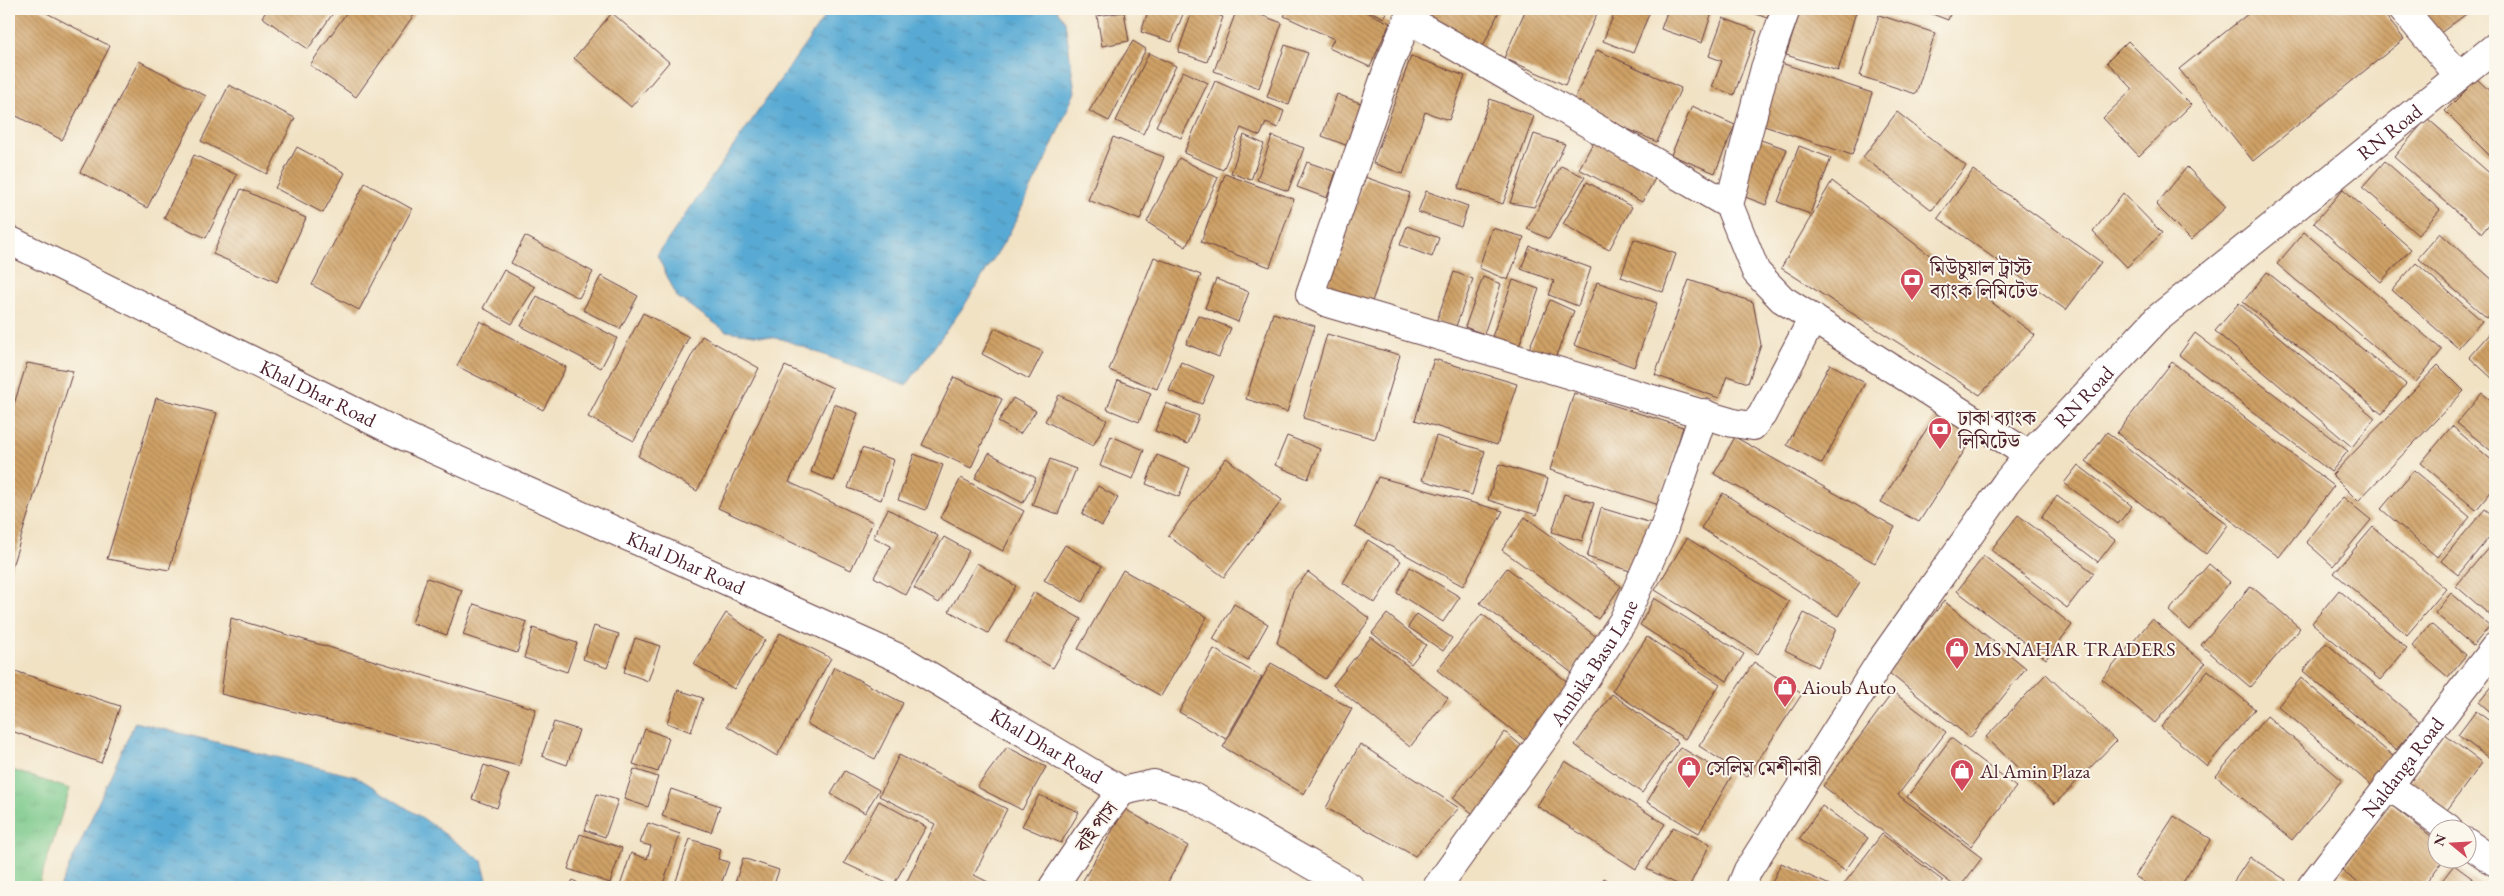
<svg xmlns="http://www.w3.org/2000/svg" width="2504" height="896" viewBox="0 0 2504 896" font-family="'EB Garamond','Noto Serif Bengali',serif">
  <defs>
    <pattern id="park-tufts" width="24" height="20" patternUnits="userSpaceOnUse" patternTransform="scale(1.25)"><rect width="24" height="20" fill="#77c788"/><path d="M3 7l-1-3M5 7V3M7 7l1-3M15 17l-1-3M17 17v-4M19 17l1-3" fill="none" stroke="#68aa76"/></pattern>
    <pattern id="water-ripples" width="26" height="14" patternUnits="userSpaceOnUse" patternTransform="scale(1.25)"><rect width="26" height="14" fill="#59aad4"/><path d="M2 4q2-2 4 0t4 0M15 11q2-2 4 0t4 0" fill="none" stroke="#4c8aac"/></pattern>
    <pattern id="building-back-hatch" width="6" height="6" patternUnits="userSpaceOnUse" patternTransform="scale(1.25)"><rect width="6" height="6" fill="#cfa166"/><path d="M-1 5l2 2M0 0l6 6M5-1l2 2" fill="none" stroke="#aa8354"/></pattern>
  </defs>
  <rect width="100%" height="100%" fill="#fbf7ec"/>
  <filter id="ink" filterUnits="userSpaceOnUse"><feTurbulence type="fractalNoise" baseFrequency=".02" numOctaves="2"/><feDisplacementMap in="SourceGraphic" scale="10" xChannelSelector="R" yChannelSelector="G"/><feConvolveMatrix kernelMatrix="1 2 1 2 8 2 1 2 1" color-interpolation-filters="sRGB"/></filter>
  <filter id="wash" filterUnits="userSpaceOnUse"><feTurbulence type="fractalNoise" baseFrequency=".0096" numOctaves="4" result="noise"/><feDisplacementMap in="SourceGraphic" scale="20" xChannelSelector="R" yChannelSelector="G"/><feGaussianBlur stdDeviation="1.12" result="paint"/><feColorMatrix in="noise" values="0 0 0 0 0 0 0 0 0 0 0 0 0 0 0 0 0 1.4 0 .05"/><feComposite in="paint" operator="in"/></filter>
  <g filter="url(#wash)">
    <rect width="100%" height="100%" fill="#f1e2c4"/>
    <path fill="url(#park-tufts)" stroke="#60735a" d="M9,769l61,20 -32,98h-29z"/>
    <path fill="url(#water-ripples)" stroke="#526480" d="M830,9h226l9,12 10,71 -26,60 -40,82 -45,72 -58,80 -124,-47 -56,-8 -49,-34 -20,-42z
      M135,722l222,55 67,42 58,42 7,26h-429z"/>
    <g id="blocks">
      <path fill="url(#building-back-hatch)" d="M15,9h24l71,37 -48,94 -53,-28v-91z
        M268,9h68l-28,40 -46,-32z
        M349,9h69l-62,88 -46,-32z
        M1149,9h36l-13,33 -31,-10z
        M1193,9h9l21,8 -16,45 -29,-10z
        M1237,9h8l37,14 -23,65 -45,-17z
        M1288,9h72l30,14 -20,44 -41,-19 5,-9 -50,-23z
        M1365,9h24l-5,9z
        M1432,9h68l-18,40 -57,-25z
        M1526,9h73l-34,76 -61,-27z
        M1616,9h35l-18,44 -30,-12z
        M1668,9h34l10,3 -10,31 -41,-14z
        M1742,9h28l-3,9z
        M1801,9h56l-19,62 -52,-16z
        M1919,9h33l-4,11z
        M2254,9h126l24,30 -151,122 -74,-92z
        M2414,9h59l-38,28z
        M1124,12l5,29 -27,5 -5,-30z
        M612,13l57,49 -38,45 -57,-49z
        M1879,15l56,18 -19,61 -56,-18z
        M1723,18l34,13 -23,64 -22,-8 10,-26 -13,-5z
        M1133,41l13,8 -37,72 -20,-10z
        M2128,41l63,64 -52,51 -36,-38 30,-29 -26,-27z
        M1285,45l23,8 -19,52 -22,-8z
        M1597,50l84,38 -24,54 -85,-38z
        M1149,53l27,13 -33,68 -27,-13z
        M1411,56l54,20 -16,44 -24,-8 -22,62 -30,-11z
        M139,61l67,35 -59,112 -67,-36z
        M1775,61l97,32 -20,62 -97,-32z
        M1183,71l25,12 -27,55 -25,-12z
        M2477,79l18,17v65l-50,-50z
        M1215,81l69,30 -6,17 -12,-5 -6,13 -19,-8 -18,42 -39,-17z
        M229,85l66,33 -28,56 -66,-33z
        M1337,94l26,10 -15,42 -26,-10z
        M1490,99l44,17 -31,88 -45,-16z
        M1692,106l43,19 -20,48 -44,-18z
        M1897,112l69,54 -34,44 -69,-53z
        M2427,118l68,60v39l-13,16 -88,-76z
        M1534,134l31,10 -31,63 -24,-4z
        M1244,135l20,9 -13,36 -20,-7z
        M1272,136l32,12 -16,43 -31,-11z
        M1113,137l51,20 -24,63 -52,-20z
        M1755,138l32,11 -21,56 -31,-12z
        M1594,141l63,34 -15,27 -63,-33z
        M1799,146l32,12 -21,56 -32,-12z
        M297,147l48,26 -22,40 -48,-25z
        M194,155l43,20 -31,63 -42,-20z
        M1179,158l39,20 -32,69 -39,-25z
        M2385,161l55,49 -22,25 -56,-48z
        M1307,162l29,10 -9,26 -30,-11z
        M1561,166l24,11 -36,62 -22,-10z
        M2187,167l39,40 -35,33 -35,-35z
        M1973,170l128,92 -35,48 -128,-92z
        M1225,174l69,25 -24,68 -69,-25z
        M1365,177l45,16 -41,117 -45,-16z
        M1832,181l203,154 -55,60 -199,-127z
        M1587,182l45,25 -23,43 -46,-26z
        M365,183l47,26 -53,101 -47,-25z
        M241,189l65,29 -29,64 -64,-28z
        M2343,189l68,60 -30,33 -67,-59z
        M1426,191l42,15 -7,21 -43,-15z
        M2123,193l39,40 -35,34 -34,-35z
        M1407,226l32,12 -7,19 -32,-12z
        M1492,228l32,9 -16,43 -29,-12z
        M2304,232l138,118 -26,32 -139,-118z
        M2440,233l55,49v26l-8,10 -69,-60z
        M525,236l68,36 -14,26 -68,-35z
        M1634,239l42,15 -13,38 -42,-15z
        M1530,246l61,22 -13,38 -29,-11 5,-14 -33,-12z
        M1154,257l47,18 -44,114 -48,-19z
        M2416,263l66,58 -24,27 -66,-58z
        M504,270l31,17 -23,37 -29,-16z
        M1454,272l19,7 -18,50 -19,-7z
        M2267,272l139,112 -24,30 -139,-112z
        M601,276l37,20 -18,33 -37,-19z
        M1483,277l18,7 -17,50 -19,-7z
        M1216,279l33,13 -11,30 -33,-14z
        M1513,280l26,9 -22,63 -27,-10z
        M1689,280l64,22 8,43 -13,38 -21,-7 -8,22 -64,-23z
        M1597,282l60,21 -23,64 -60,-22z
        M537,296l80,42 -16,30 -80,-42z
        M1550,300l24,11 -19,47 -28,-5z
        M2239,303l136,115 -23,29 -137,-116z
        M643,313l46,24 -55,104 -46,-24z
        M1273,313l42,13 -28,86 -41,-13z
        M1198,315l33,13 -12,29 -33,-13z
        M480,321l86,46 -23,43 -86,-44z
        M2495,327v54l-26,-24z
        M995,328l48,24 -14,27 -47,-25z
        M2195,333l153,118 -17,21 -152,-117z
        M1327,334l73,21 -25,84 -72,-21z
        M702,336l57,32 -62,123 -59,-35z
        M1434,359l83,25 -20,61 -82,-25z
        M1181,362l33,14 -12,28 -33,-13z
        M2172,362l162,124 -55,71 -162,-124z
        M27,363l46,8 -64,205v-156z
        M1830,364l35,19 -43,81 -35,-19z
        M2438,365l26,26 -106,110 -26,-26z
        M785,366l48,22 -44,94 84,40 -22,48 -133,-62z
        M954,377l48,22 -31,69 -49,-23z
        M1118,380l33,13 -12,29 -32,-13z
        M1574,393l109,34 -24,78 -109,-35z
        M2482,393l13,11v50l-38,-31z
        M1059,395l48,25 -14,26 -48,-25z
        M156,398l61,15 -48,157 -62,-11z
        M1013,398l23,13 -16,23 -22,-12z
        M1166,403l33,13 -11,28 -33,-13z
        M834,404l24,9 -24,68 -23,-9z
        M1941,406l36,25 -58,91 -38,-20z
        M2452,426l43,37v24l-19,23 -55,-47z
        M2107,432l121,93 -22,29 -120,-93z
        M1111,436l33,14 -11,29 -33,-13z
        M1287,436l33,13 -12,30 -33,-14z
        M1436,436l49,15 -13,44 -50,-15z
        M1735,437l160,90 -20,36 -161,-89z
        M862,448l32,12 -13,40 -33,-12z
        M989,453l47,25 -13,25 -48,-25z
        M914,454l29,11 -17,45 -28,-10z
        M1157,455l33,13 -11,29 -33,-13z
        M1226,458l56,42 -58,77 -56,-41z
        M1050,459l26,10 -18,45 -26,-9z
        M1499,464l49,15 -11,36 -49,-15z
        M2078,465l54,41 -14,18 -54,-41z
        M2414,470l56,47 -33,40 -56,-48z
        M1378,477l125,34 -40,75 -108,-59z
        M961,478l63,33 -21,40 -63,-33z
        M1098,486l20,12 -16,28 -20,-12z
        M1723,493l137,89 -22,34 -137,-88z
        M1564,494l30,9 -12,38 -30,-9z
        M2057,496l58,44 -17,22 -57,-44z
        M2343,497l28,23 -38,46 -27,-24z
        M1601,508l54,16 -16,50 -52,-17z
        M888,509l50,27 -32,59 -32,-18 17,-31 -18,-9z
        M2485,509l10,8v13l-37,45 -17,-14z
        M2018,515l76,58 -27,35 -76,-58z
        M1525,517l96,69 -23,33 -96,-69z
        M2373,527l73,62 -39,46 -73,-62z
        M944,537l25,14 -30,52 -25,-15z
        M1687,538l102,64 -31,52 -103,-64z
        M1368,540l33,21 -26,42 -32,-20z
        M2495,540v72l-3,5 -36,-31z
        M1065,545l37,21 -20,36 -38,-22z
        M1984,556l88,69 -26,34 -89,-68z
        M977,563l39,23 -28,47 -39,-22z
        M2209,564l21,18 -40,48 -21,-19z
        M1410,567l50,30 -17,25 -46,-29z
        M1507,568l91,70 -26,35 -92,-70z
        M1123,570l84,47 -46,79 -83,-47z
        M1308,572l62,47 -45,60 -48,-36 16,-52z
        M427,578l35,12 -15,45 -35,-12z
        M2251,586l49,42 -50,59 -49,-42z
        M2339,590l68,58 -27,32 -68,-57z
        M1034,592l47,27 -28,49 -47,-27z
        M2451,593l39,33 -17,20 -38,-33z
        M1654,598l90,56 -17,27 -87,-56z
        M1944,601l82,67 -56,70 -82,-66z
        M474,604l53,18 -10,31 -54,-18z
        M1234,604l34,20 -20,36 -35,-21z
        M726,613l39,27 -31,49 -40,-25z
        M1804,613l32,16 -18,38 -33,-17z
        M1387,614l39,31 -15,19 -39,-31z
        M1417,614l35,24 -9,13 -35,-24z
        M1482,614l88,70 -44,57 -89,-71z
        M231,618l305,91 -17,57 -298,-72z
        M2152,619l53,45 -50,59 -53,-44z
        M2431,624l35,31 -18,22 -36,-31z
        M594,626l25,8 -12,34 -24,-9z
        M533,628l44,15 -10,29 -43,-14z
        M780,633l51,25 -54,98 -50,-30z
        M1371,637l77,61 -38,49 -77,-62z
        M1647,637l73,47 -35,55 -73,-48z
        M635,638l25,8 -12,35 -24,-9z
        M2326,643l94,79 -24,28 -93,-79z
        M1214,649l48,28 -36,62 -47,-27z
        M1754,662l48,32 -55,83 -48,-31z
        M1271,663l81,46 -48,85 -81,-47z
        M834,667l69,36 -28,56 -68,-35z
        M9,669l111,37 -19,57 -92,-33z
        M2208,670l47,39 -48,57 -46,-39z
        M2046,674l70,67 -61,63 -69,-67z
        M2301,678l93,79 -23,28 -93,-79z
        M2495,683v33l-16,-14z
        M678,690l25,8 -12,34 -24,-9z
        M1893,692l53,40 -48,63 84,63 -22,29h-4l-133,-101z
        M1612,694l66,48 -36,51 -67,-48z
        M2476,711l19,14v38l-37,-28z
        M2267,716l75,64 -50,60 -76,-64z
        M554,722l25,8 -12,35 -25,-9z
        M645,729l24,9 -11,34 -25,-8z
        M1505,732l23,19 -51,66 -24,-19z
        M2445,735l37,28 -43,58 -37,-28z
        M1951,738l65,49 -45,59 -64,-49z
        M1360,744l99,64 -44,48 -89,-48z
        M1007,747l39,20 -24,43 -45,-23z
        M1680,747l51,30 -32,56 -52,-31z
        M899,755l108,54 -33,66 24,12h-94l31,-63 -56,-28z
        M1565,761l100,63 -29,45 -99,-63z
        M484,765l25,9 -12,34 -25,-9z
        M634,769l24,8 -10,30 -24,-8z
        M845,771l34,19 -14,23 -34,-19z
        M671,789l49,17 -9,26 -49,-16z
        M597,794l21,6 -13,37 -20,-7z
        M1039,795l40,17 -18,31 -39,-17z
        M879,801l47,26 -33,59 -49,-23z
        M2391,805l45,35v18h9l-22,29h-59l-22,-16z
        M1822,806l46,32 -23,33 -46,-32z
        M1125,809l63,37 -23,41h-86z
        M2174,816l37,23 -31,48h-29l-16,-11z
        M648,823l32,11 -18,53 -42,-1 11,-33 16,6 4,-13 -11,-3z
        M1673,827l37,17 -21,43h-6l-36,-18z
        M580,834l42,14 -12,35 -42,-14z
        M1882,834l61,47 -5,6h-92l-3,-2z
        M690,839l31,10 -3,10 11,3 -9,25 -16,-4 -1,4h-29z
        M2250,857l36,23 -5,7h-51z
        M743,858l36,12 -6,17h-25l-13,-4z
        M1781,863l53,24h-64z
        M2454,865l30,22h-47z
        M1604,878l15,9h-21z
        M573,880l11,7h-16z"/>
    </g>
  </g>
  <g filter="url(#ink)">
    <use href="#blocks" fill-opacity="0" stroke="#633c42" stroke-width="1"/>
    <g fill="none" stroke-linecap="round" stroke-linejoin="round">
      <g stroke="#633c42" stroke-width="30">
        <g id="street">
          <path d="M1415,9l-7,10 -19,46 -79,229 18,9 405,120 20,3 9,-11 51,-97"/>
          <path d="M1786,9l-21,59 -36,137 27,67 26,27 247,156"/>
          <path d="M2403,9l56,67"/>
          <path d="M1408,19l321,186"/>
          <path d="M2388,785l60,43"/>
          <path d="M2466,842l29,20"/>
          <path d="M1053,887l35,-52 34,-44"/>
          <path id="s1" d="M1437,887l133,-185 53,-81 41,-93 40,-115"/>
          <path id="s2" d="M2311,887l184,-240"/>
        </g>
      </g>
      <g stroke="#633c42" stroke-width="30">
        <g id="secondary">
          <path id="s3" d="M9,240l397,197 495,222 221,132 32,-7 37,12 159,91"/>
        </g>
      </g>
      <g stroke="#633c42" stroke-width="30">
        <g id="highway">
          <path id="s4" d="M1741,887l7,-17 132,-208 126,-179 23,-28 128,-136 338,-272"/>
        </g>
      </g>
      <use href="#street" stroke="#fff" stroke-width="28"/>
      <use href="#secondary" stroke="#fff" stroke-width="28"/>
      <use href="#highway" stroke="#fff" stroke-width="28"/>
    </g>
  </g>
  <defs>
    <g id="bank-pin" transform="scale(1.25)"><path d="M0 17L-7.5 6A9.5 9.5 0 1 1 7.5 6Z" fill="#d1495b" stroke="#fbf7ec"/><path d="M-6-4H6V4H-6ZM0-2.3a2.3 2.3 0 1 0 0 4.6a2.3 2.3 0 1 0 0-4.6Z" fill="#fff"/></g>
    <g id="shop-pin" transform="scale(1.25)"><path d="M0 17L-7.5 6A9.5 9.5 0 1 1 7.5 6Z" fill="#d1495b" stroke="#fbf7ec"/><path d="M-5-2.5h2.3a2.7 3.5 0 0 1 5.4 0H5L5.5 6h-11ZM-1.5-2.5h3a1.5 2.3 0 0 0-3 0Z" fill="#fff"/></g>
  </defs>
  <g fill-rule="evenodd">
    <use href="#bank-pin" x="1912" y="280"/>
    <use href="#bank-pin" x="1940" y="429"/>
    <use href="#shop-pin" x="1957" y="649"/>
    <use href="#shop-pin" x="1785" y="687"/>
    <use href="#shop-pin" x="1689" y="768"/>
    <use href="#shop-pin" x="1962" y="771"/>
  </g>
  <g text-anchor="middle" stroke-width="4" stroke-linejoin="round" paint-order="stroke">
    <g font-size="20" fill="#4a1f2b" stroke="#fbf7ec">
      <text dy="7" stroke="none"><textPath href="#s4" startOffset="1005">RN Road</textPath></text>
      <text dy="7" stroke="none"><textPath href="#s3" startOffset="345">Khal Dhar Road</textPath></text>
      <text dy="7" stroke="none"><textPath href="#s4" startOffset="600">RN Road</textPath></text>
      <text dy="7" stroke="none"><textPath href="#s3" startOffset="750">Khal Dhar Road</textPath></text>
      <text dy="7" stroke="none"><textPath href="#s1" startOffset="274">Ambika Basu Lane</textPath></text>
      <text dy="7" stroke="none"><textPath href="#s3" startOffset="1155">Khal Dhar Road</textPath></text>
      <text dy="7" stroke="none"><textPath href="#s2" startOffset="151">Naldanga Road</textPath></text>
      <text transform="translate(1096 827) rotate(-54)" y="7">বাই পাস</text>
    </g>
    <g font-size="20" fill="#4a1f2b" stroke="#fbf7ec" text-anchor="start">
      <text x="1930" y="275">মিউচুয়াল ট্রাস্ট<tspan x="1930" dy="23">ব্যাংক লিমিটেড</tspan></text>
      <text x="1958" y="425">ঢাকা ব্যাংক<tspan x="1958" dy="23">লিমিটেড</tspan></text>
      <text x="1974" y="656">MS NAHAR TRADERS</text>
      <text x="1802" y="694">Aioub Auto</text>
      <text x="1706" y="775">সেলিম মেশীনারী</text>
      <text x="1980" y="778">Al Amin Plaza</text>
    </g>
  </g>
  <rect width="2504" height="896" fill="none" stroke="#fbf7ec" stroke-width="30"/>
  <g transform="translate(2452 844) rotate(288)"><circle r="24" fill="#fbf7ec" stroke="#b4a19f"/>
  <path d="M0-4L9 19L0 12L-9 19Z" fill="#d1495b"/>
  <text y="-8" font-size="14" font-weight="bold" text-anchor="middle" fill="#4a1f2b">N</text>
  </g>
</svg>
